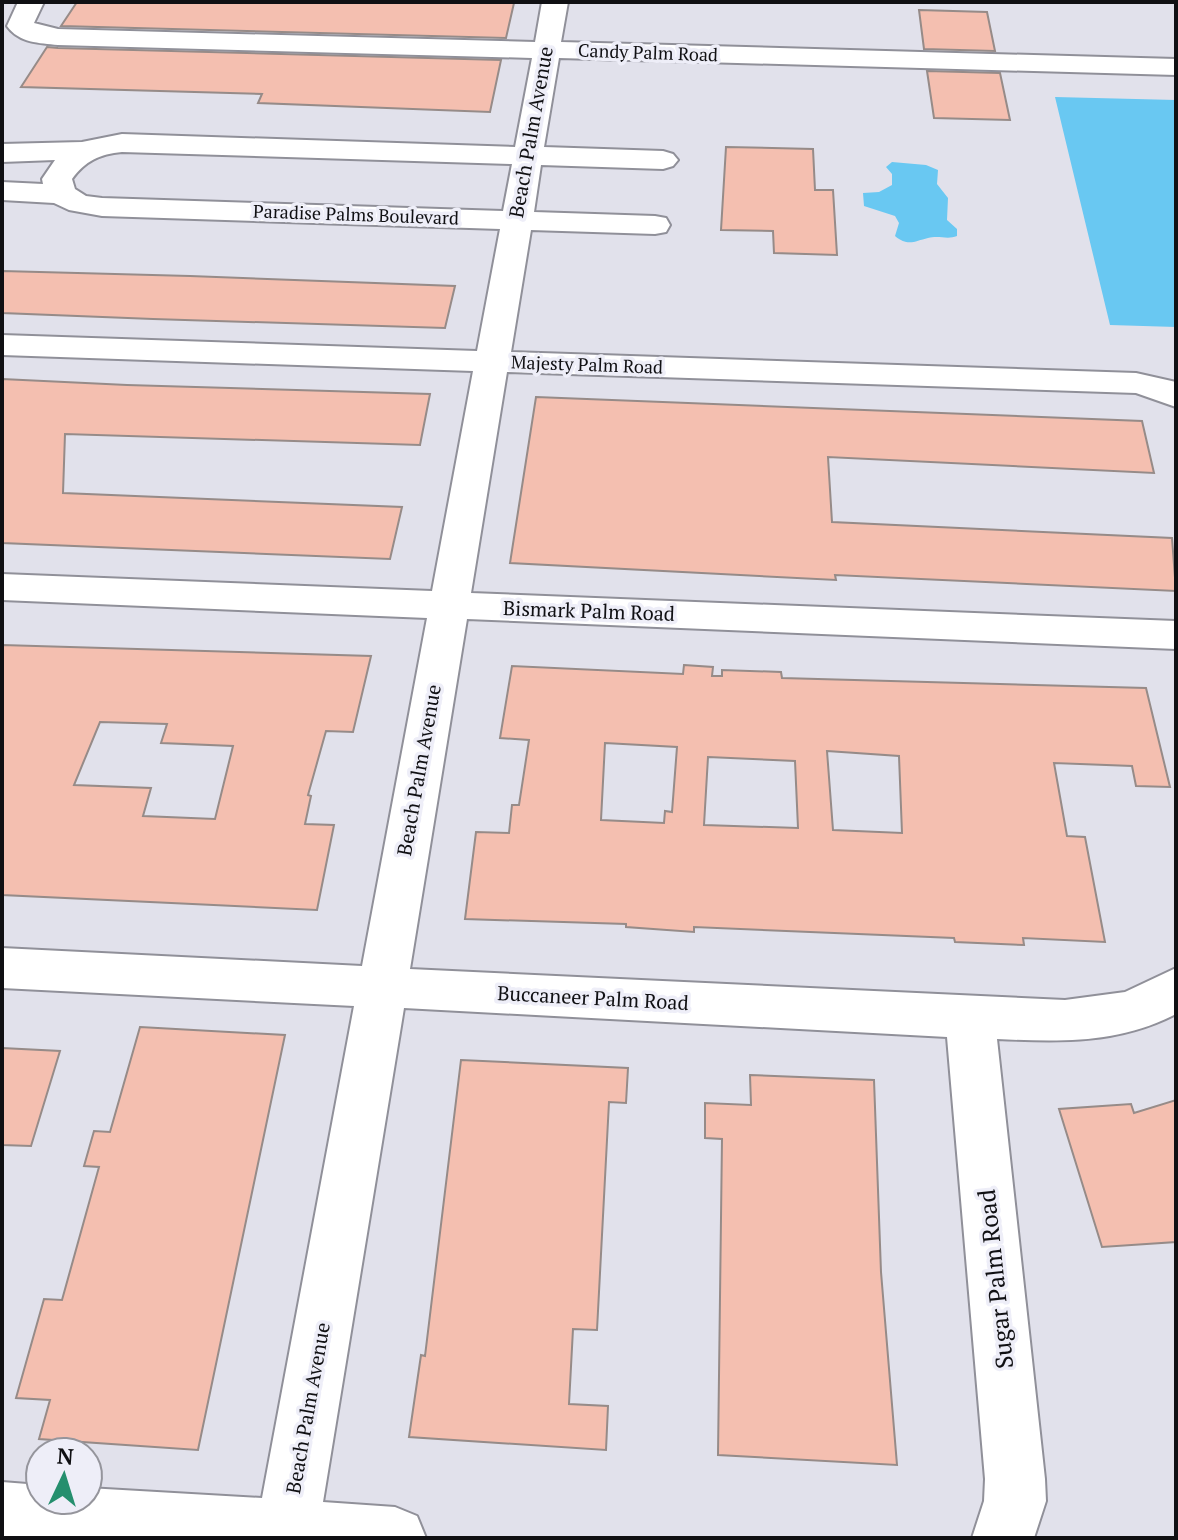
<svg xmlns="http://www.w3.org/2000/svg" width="1178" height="1540" viewBox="0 0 1178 1540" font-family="'PT Serif',serif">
  <rect width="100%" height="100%" fill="#e1e1eb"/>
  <path fill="#69c8f2" d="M1055,97l121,3v227l-66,-2z
    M892,162l34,3 12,5 -1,14 11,14 -1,22 10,9v7c-10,4 -18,-1 -29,2 -13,3 -20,9 -33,-2l4,-13 -4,-7 -31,-10 -1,-13 16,-1 13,-7v-11l-6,-7z"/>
  <path fill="#f4bfb0" stroke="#968b88" stroke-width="2" fill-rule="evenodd" d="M77,2h395l42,1 -8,35 -445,-12z
    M919,10l68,2 8,39 -71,-2z
    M47,47l11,1 443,12 -11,52 -232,-9 4,-9 -241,-7z
    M927,71l73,2 10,47 -76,-2z
    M726,147l87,2 2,41h18l4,65 -63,-2 -1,-22 -52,-1z
    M2,271l188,5 265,10 -10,42 -292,-9 -151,-6z
    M2,379l125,6 303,9 -10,51 -355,-11 -2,59 339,14 -12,52 -388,-16z
    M536,397l606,24 12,52 -326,-16 4,65 340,16 4,53 -341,-16 1,5 -326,-17z
    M2,645l369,11 -18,76 -27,-1 -18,64 3,1 -6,28 29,1 -17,85 -315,-15zM100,722l67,2 -6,19 72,3 -18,73 -72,-3 8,-28 -77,-3z
    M684,665l29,2 -1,9h10v-6l59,2 1,6 364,10 24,99 -34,-1 -4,-20 -78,-3 13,73 18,1 20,105 -82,-4 1,7 -69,-3 -1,-4 -260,-11v5l-68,-5v-3l-161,-5 11,-87 33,1 3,-28h7l10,-65 -29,-2 12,-72 171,8zM605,743l72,4 -5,65 -7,-1 -1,12 -63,-3zM827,751l72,5 3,77 -69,-3zM708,757l87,4 3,67 -94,-3z
    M140,1027l145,8 -87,415 -159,-11 11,-39 -34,-2 28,-99 18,1 37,-133 -15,-1 10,-35 16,1z
    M2,1048l58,3 -29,95 -29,-1z
    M461,1060l167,8 -2,35 -17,-1 -12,228 -24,-1 -4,75 39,2 -2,44 -197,-13 12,-82 4,1z
    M750,1075l124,5 7,192 16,193 -179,-10 4,-316 -17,-1v-35l46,2z
    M1176,1100v142l-74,5 -43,-138 72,-5 3,9z"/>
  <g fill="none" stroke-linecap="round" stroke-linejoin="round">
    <g stroke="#909099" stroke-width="4">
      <path id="minor" d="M18,2h26l-10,21 24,6 477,13 7,-40h26l-7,40 615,17v16l-617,-17 -15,89 119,4 10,3 5,6 -5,6 -10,3 -122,-4 -7,47 121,4 11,2 4,7 -4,7 -11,2 -124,-4 -20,122 625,21 40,9v25l-40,-14 -629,-21 -36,221 705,28v28l-709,-30 -57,350 655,31 60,-8 51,-24v46c-58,30 -116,28 -179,25l48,440 1,22 -12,37h-62l12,-37 1,-22 -38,-442 -543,-29 -81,494 72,5 22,9 9,22h-424v-56l38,3v15h48v-12l174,10 92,-492 -352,-18v-40l360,18 65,-348 -425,-18v-26l430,17 41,-220 -471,-16v-20l475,16 23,-122 -398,-13 -33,-6 -15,-7 -52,-3v-18l41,2 -1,-5 13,-19 -53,2v-18l80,-2 40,-8 393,13 17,-89 -474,-13c-19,-2 -39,-2 -51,-19zM122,152l390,12 -9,47 -401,-13 -16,-2 -11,-7 -3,-10c13,-18 28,-25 50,-27z"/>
    </g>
    <use href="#minor" fill="#fff" fill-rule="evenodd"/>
  </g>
  <g text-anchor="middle" stroke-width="7" stroke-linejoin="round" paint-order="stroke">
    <g font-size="18" fill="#101013" stroke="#eeeef8">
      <text transform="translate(648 53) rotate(2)" y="6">Candy Palm Road</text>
      <text transform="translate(356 215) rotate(2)" y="6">Paradise Palms Boulevard</text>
      <text transform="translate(587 365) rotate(2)" y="6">Majesty Palm Road</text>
    </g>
    <g font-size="20" fill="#101013" stroke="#eeeef8">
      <text transform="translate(531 132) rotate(-80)" y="7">Beach Palm Avenue</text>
      <text transform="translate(589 611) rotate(2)" y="7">Bismark Palm Road</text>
      <text transform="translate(419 770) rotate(-80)" y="7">Beach Palm Avenue</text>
      <text transform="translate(593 998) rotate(3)" y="7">Buccaneer Palm Road</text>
      <text transform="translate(308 1408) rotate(-80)" y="7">Beach Palm Avenue</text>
    </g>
    <g font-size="24" fill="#101013" stroke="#eeeef8">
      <text transform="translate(996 1279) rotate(-96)" y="8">Sugar Palm Road</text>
    </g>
  </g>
  <rect width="1178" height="1540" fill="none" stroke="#101013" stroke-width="8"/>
  <g transform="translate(64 1476) rotate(4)"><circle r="38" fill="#eeeef8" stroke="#95959c" stroke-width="2"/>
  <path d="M0-6L14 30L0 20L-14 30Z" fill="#258f6e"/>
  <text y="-12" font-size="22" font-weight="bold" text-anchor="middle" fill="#101013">N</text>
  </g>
</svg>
